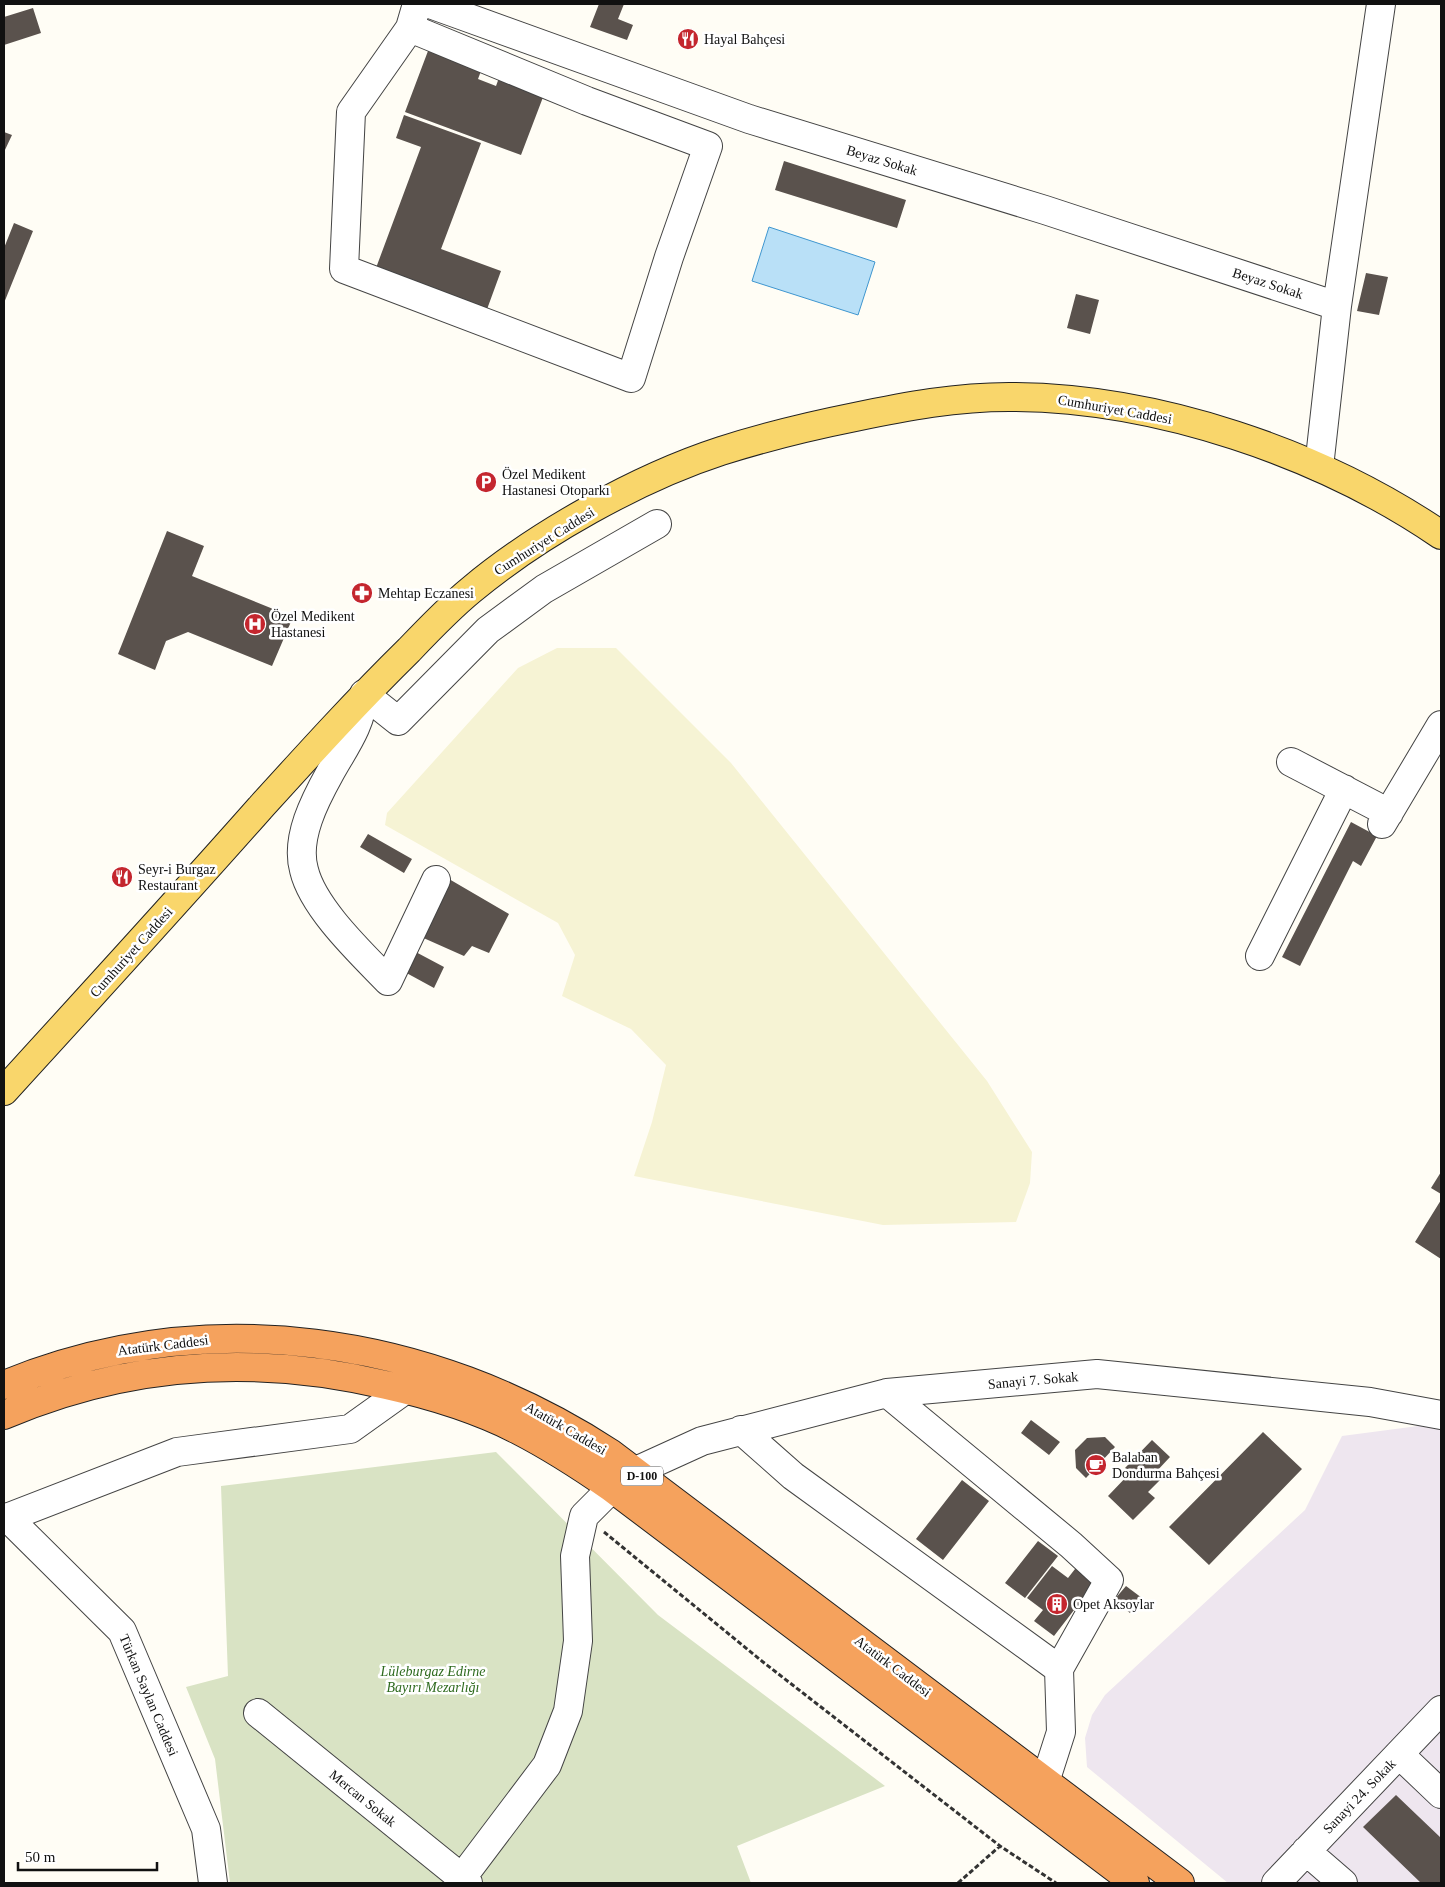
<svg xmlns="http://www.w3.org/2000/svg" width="1445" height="1887" viewBox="0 0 1445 1887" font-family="Georgia,serif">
  <rect width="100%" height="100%" fill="#fffdf5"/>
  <path fill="#eee6ef" d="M1441,1423v460h-213l-141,-116 -2,-29 7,-23 13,-20 200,-185 37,-74z"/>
  <path fill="#f6f3d4" d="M557,648h59l115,115 256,318 45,71 -2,31 -14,39 -133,3 -249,-49 18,-54 14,-57 -35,-36 -69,-33 13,-41 -17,-32 -173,-98 2,-12 131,-145z"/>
  <path fill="#d9e3c4" d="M496,1452l162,163 227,171 -148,60 14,37h-521l-15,-124 -29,-72 42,-11 -7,-190z"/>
  <path fill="#b9e0f7" stroke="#3f96cf" d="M769,227l106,35 -17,53 -106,-34z"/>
  <path fill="#5a524d" d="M599,4h25l-6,15 15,6 -6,15 -37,-13z
    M33,8l8,25 -37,12v-28z
    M431,43l53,20 -6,16 18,7 4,-11 45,17 -24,63 -116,-43z
    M404,115l77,28 -40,106 60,22 -15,41 -113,-36 48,-129 -25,-9z
    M4,132l8,3 -8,17z
    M784,161l122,39 -9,28 -122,-38z
    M14,223l19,8 -29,72v-55z
    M1366,273l22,4 -9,38 -22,-4z
    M1076,294l23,6 -9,34 -23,-6z
    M167,531l37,15 -12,30 101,41 -21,49 -84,-34 -22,9 -11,29 -37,-16z
    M1351,822l26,14 -16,30 -8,-5 -53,105 -18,-9z
    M368,834l44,25 -8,14 -44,-26z
    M449,879l60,35 -20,39 -17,-7 -8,10 -45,-20z
    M412,950l32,17 -10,21 -33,-18z
    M1441,1172v22l-10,-6z
    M1441,1200v59l-26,-17z
    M1031,1420l29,22 -11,13 -28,-22z
    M1263,1432l39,37 -93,96 -40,-38z
    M1105,1437l10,10 -29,31 -10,-10 -1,-18 12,-12z
    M1152,1440l18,17 -15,16 6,6 -13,13 7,6 -22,22 -25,-24 22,-23 -5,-5z
    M962,1480l27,21 -46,59 -27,-21z
    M1038,1541l20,15 -33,42 -20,-15z
    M1082,1560l19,15 -47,61 -20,-15 9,-11 -16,-12 25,-32 16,12z
    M1126,1586l16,12 -12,15 -16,-13z
    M1396,1795l45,43v45h-20l-58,-56z"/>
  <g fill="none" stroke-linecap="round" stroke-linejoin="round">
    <g stroke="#444" stroke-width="30">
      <path id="minor" d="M430,4l319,115 296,91 292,96
        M410,28l177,73 121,45 -39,111 -38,121 -287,-109 7,-157 59,-84 7,-24
        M1319,467l18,-161 44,-302
        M364,694c-3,32 -19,52 -34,79 -15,27 -35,65 -26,97 9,38 57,83 84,111l48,-101
        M364,694l34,27 90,-91 56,-41 113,-65
        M1291,762l98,51
        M1382,824l59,-99
        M1260,956l84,-167
        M887,1393l184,152 38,35 -50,89
        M741,1430l52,46 266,193 2,63 -16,50
        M636,1471l66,-30 185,-48 210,-19 273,28 71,13
        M7,1517l115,114 84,198 7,54
        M4,1519l173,-67 173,-23 56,-40
        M258,1713l210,170
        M1399,1754l42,40
        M1306,1851l37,32
        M458,1883l89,-118 21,-54 10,-70 -3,-85 9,-40 28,-28
        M1276,1883l165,-173"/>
    </g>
    <g stroke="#222" stroke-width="30">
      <path id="major" d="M4,1091c86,-94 172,-188 256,-283 49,-54 97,-107 149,-158 20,-21 40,-42 62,-60 67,-56 167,-112 250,-139 44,-14 89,-25 134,-34 52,-11 101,-20 154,-20 147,0 312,56 432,138"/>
    </g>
    <g stroke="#222" stroke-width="30">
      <path id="highway" d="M4,1385c202,-83 425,-50 606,68l570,430
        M4,1415c124,-53 251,-61 382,-30 45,10 91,24 132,45 33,17 64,37 94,58l523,395"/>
    </g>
    <path stroke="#333" stroke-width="3" stroke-dasharray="5 2.5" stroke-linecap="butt" d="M604,1532l159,130 237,184 56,37
      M958,1883l42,-37"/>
    <use href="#minor" stroke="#fff" stroke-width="28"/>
    <use href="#major" stroke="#f9d66b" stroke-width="28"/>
    <use href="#highway" stroke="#f5a25d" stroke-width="28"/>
  </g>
  <defs>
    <g id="restaurant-disc" transform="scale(1.125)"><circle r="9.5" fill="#c4262e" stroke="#fff"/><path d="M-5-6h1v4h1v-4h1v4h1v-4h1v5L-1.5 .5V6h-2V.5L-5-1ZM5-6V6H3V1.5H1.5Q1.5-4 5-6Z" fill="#fff"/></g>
    <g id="parking-disc" transform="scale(1.125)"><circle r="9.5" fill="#c4262e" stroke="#fff"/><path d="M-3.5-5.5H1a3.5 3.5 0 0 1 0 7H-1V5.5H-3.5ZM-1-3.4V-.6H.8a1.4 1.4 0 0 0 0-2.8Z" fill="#fff"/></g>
    <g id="pharmacy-disc" transform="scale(1.125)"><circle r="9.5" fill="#c4262e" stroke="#fff"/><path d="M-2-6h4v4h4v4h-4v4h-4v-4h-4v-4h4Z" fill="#fff"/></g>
    <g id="hospital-disc" transform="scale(1.125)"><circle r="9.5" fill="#c4262e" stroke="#fff"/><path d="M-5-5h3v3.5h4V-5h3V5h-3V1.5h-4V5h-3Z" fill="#fff"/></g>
    <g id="cafe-disc" transform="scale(1.125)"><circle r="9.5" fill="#c4262e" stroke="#fff"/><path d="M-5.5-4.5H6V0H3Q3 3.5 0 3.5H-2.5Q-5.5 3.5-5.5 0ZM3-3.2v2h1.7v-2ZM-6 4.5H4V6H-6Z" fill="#fff"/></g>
    <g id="building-disc" transform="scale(1.125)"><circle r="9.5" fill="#c4262e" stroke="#fff"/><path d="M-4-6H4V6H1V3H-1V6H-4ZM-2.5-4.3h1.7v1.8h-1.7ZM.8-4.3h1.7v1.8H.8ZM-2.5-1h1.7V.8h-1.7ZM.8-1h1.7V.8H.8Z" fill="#fff"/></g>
  </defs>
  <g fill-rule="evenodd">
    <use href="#restaurant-disc" x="688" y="39"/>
    <use href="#parking-disc" x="486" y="482"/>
    <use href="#pharmacy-disc" x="362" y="593"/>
    <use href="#hospital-disc" x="255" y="624"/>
    <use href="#restaurant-disc" x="122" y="877"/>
    <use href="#cafe-disc" x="1096" y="1465"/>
    <use href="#building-disc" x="1057" y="1604"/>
  </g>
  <g text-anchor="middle" stroke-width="5" stroke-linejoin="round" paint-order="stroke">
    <rect fill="#fff" stroke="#585858" stroke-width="1" x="621" y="1466.5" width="42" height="19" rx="4"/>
    <g font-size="12" font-weight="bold" fill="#111">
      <text x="642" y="1480">D-100</text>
    </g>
    <g font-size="14" fill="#111" stroke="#fff" text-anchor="start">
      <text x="704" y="44">Hayal Bahçesi</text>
      <text x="502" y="479">Özel Medikent<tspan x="502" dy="16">Hastanesi Otoparkı</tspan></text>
      <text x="378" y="598">Mehtap Eczanesi</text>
      <text x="271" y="621">Özel Medikent<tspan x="271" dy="16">Hastanesi</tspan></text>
      <text x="138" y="874">Seyr-i Burgaz<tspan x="138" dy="16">Restaurant</tspan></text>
      <text x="1112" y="1462">Balaban<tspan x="1112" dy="16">Dondurma Bahçesi</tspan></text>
      <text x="1073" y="1609">Opet Aksoylar</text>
    </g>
    <g font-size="14" fill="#111" stroke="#fff">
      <text transform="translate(882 160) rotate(17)" y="5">Beyaz Sokak</text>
      <text transform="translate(1268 283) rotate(18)" y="5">Beyaz Sokak</text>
      <text transform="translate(1115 409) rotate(10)" y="5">Cumhuriyet Caddesi</text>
      <text transform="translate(544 541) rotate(-32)" y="5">Cumhuriyet Caddesi</text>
      <text transform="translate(131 952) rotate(-48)" y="5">Cumhuriyet Caddesi</text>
      <text transform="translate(163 1345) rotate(-7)" y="5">Atatürk Caddesi</text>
      <text transform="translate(1033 1380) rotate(-5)" y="5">Sanayi 7. Sokak</text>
      <text transform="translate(566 1428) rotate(30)" y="5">Atatürk Caddesi</text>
      <text transform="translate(893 1666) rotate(37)" y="5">Atatürk Caddesi</text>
      <text transform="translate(149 1695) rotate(67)" y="5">Türkan Saylan Caddesi</text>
      <text transform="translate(1359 1796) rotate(-46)" y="5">Sanayi 24. Sokak</text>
      <text transform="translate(363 1798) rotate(39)" y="5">Mercan Sokak</text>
    </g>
    <g font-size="14" font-style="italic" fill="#2f6b1f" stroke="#fff">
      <text x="433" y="1676">Lüleburgaz Edirne<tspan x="433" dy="16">Bayırı Mezarlığı</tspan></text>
    </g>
  </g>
  <rect width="1445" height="1887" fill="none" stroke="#111111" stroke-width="10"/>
  <path d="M18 1862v8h139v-8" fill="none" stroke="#111111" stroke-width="2.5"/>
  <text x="25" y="1862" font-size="15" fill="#111111" stroke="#ffffff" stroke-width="4" paint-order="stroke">50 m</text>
</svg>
